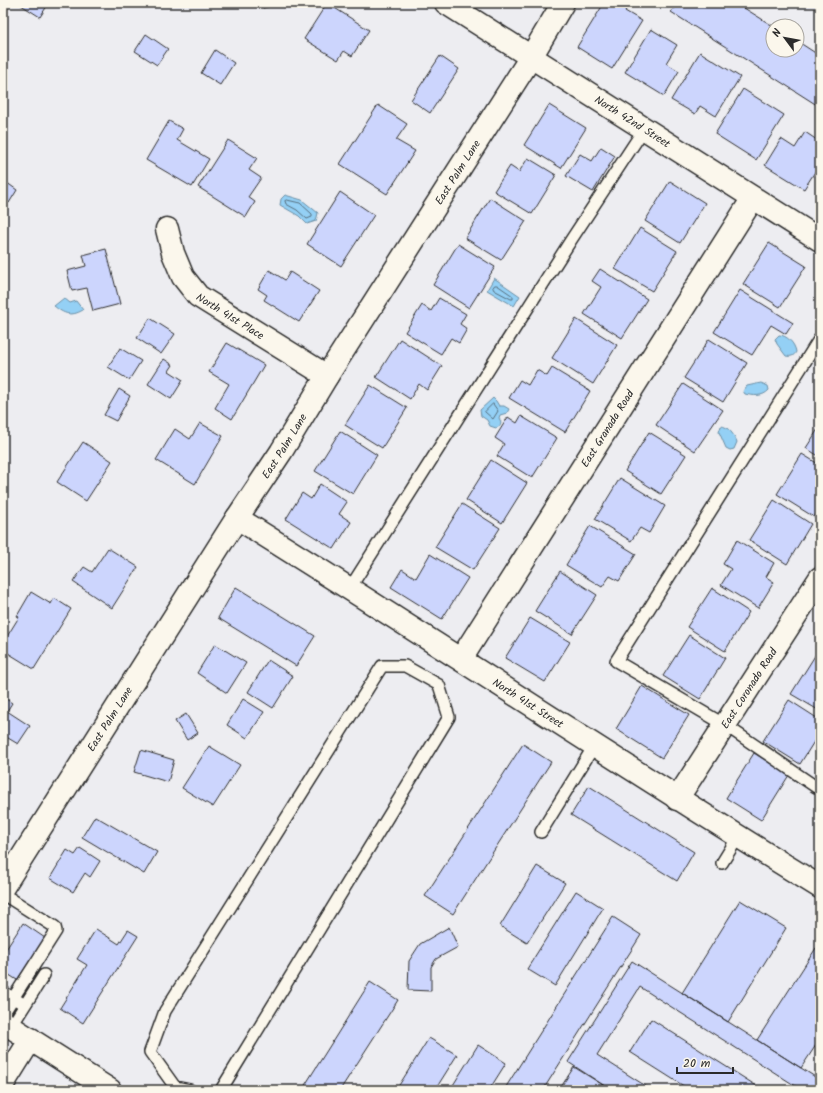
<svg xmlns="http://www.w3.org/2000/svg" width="823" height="1093" viewBox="0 0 823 1093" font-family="Kalam,sans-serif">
  <rect width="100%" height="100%" fill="#ededf1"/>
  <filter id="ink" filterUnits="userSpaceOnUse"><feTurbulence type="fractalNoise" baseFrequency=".025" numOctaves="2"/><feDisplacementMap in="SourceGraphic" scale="8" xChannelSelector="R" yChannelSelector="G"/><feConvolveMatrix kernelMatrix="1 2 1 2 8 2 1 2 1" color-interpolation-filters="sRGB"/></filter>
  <g filter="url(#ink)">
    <path fill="#94d0f5" stroke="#6a8ea4" d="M285,195l17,5 16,13 -2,8 -9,3 -8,-8 -19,-11 1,-6z
      M494,278l26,18 -6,10 -27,-16z
      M64,298l6,5 6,-2 7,9c-12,7 -19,4 -29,-4z
      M779,335c8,0 16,9 17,17 -2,4 -5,5 -10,4l-9,-12 -2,-5z
      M761,383l7,3 1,4c-6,7 -16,6 -24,4l-2,-3 4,-5z
      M493,398l3,3 3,5h5l5,3 -2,4 -7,2 -1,3 2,4 -1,4 -4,2 -6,-2 -3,-6 -6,-4 -1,-6z
      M721,426c7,0 14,10 16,16l-3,7 -4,1 -4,-2 -7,-16z"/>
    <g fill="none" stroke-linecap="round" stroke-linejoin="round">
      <path stroke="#556d7c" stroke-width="1" d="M287,200l13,3 12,11v3l-5,2 -10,-9 -11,-6 -1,-3z
        M495,285h2l16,11v3h-2l-17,-9 -1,-2z
        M493,404l5,7 -5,8 -8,-7z"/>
    </g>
    <path fill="#ccd5fd" stroke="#2b2b2b" d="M18,3h24l5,3 -7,11z
      M262,3h18l-17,5z
      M327,3l42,27 -17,26 -8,-5 -6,9 -34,-21z
      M604,3h26l-5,8 17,10 -30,48 -35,-22z
      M677,3h59l37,23v24h24v-9l23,15v51l-149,-95z
      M651,29l26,16 -11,18 13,8 -15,25 -39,-24z
      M146,34l22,15 -11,16 -22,-14z
      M215,50l19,13 -14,22 -19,-12z
      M700,52l40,25 -24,39 -16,-10 -5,8 -24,-14z
      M440,56l19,13 -29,44 -19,-13z
      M743,89l41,26 -28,45 -41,-26z
      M378,105l29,19 -11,16 19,11 -28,43 -47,-30z
      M549,105l37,23 -25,40 -37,-23z
      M169,121l14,8 -6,11 32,19 -17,28 -46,-27z
      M805,132l15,10v22l-16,25 -39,-24 16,-26 14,9z
      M228,140l29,18 -8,12 12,8 -13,19 7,5 -9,15 -48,-30z
      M601,147l14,9 -22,36 -27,-16 14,-22 12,7z
      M528,158l28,17 -24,39 -38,-23 16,-25 9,6z
      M3,180l14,10 -8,13 -6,-4z
      M670,181l35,22 -25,40 -35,-22z
      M340,192l34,23 -33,51 -34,-22z
      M490,198l36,23 -25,39 -36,-22z
      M640,228l37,23 -25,40 -37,-22z
      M769,243l37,23 -26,41 -37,-23z
      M458,244l37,23 -26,41 -36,-23z
      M106,249l14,55 -27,7 -6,-23 -15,3 -5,-20 19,-5 -3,-11z
      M600,269l47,30 -25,39 -38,-24 17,-27 -9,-6z
      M269,270l16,10 5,-8 29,19 -20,31 -35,-22 3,-5 -9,-6z
      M740,290l53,33 -7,11 -15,-9 -19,30 -38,-23z
      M439,298l27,16 -6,10 7,5 -8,14 -8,-5 -10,16 -36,-22 17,-27 9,6z
      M150,318l25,16 -14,20 -24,-16z
      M576,319l41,26 -24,39 -41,-26z
      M400,339l42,27 -15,24 -8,-6 -9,15 -34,-22z
      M709,339l38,24 -24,39 -39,-24z
      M227,343l37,22 -32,54 -17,-11 14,-24 -20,-12z
      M120,348l21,13 -12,19 -21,-13z
      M164,359l9,6 -4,6 14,9 -12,19 -23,-15z
      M552,368l38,23 -25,41 -56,-34 11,-18 8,5 9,-15 10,6z
      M683,384l40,26 -28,41 -39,-26z
      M370,385l37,23 -25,40 -37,-23z
      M119,389l11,7 -14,25 -12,-6z
      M521,416l36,22 -25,40 -35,-22 7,-12 -9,-6 13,-21 9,6z
      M200,423l23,13 -28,48 -39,-24 19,-31 15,10z
      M820,426v31l-14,-9z
      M340,431l37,24 -24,39 -38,-23z
      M649,432l37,23 -25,39 -36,-23z
      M83,442l29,19 -26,40 -29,-19z
      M802,454l18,11v44l-6,8 -37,-23z
      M491,460l36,23 -25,40 -36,-23z
      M620,478l45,28 -16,27 -9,-5 -9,13 -36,-22z
      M320,484l27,18 -8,12 12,8 -17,27 -48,-30 16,-26 9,6z
      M774,500l37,24 -24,40 -38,-24z
      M462,504l38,24 -27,42 -38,-23z
      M590,526l46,28 -17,27 -9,-5 -8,11 -36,-22z
      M737,540l37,23 -8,14 8,5 -16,26 -37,-23 10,-16 -8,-5z
      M108,548l30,19 -26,41 -39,-26 11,-15 8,5z
      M430,554l38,24 -26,41 -51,-32 11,-18 14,9z
      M560,571l37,24 -25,39 -37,-23z
      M236,587l79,49 -19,30 -78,-48z
      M712,588l37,24 -24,39 -38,-24z
      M31,592l20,12 3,-6 17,11 -37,60 -31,-19v-7l16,-26 -2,-1z
      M530,618l40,24 -25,40 -40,-24z
      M689,635l36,23 -25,41 -37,-23z
      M215,644l31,19 -19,30 -30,-20z
      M816,654l4,3v54l-29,-17z
      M268,660l25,16 -20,32 -25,-16z
      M642,686l47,29 -27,43 -46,-29z
      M3,697l9,6 -5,8 23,15 -12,18 -15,-9z
      M243,699l21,13 -17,26 -20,-13z
      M789,700l31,20v12l-20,32 -37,-23z
      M186,714l12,19 -11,7 -12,-19z
      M523,744l28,18 -98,152 -28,-18z
      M209,746l31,19 -27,42 -31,-19z
      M141,750l33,10 -6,22 -34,-10z
      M754,753l35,22 -28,45 -35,-22z
      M589,786l105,66 -17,29 -106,-66z
      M95,816l62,36 -13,22 -62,-37z
      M80,848l20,13 -10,16 -5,-4 -12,19 -23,-14 17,-28 8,5z
      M537,866l28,17 -38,60 -27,-17z
      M576,891l27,17 -48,78 -28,-17z
      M740,900l46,28 -58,94 -46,-29z
      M613,917l28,18 -98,155h-39z
      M23,923l22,15 -28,42 -14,-9v-17z
      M449,927l9,20 -22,12 -5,8v24l-23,-1 1,-29 11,-17z
      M96,929l23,15 9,-14 10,6 -55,87 -23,-15 27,-43 -10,-6z
      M816,948l4,2v89l-19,29 -44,-28z
      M632,961l188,119v10h-18l-162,-103 -43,68 55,35h-41l-43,-28z
      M370,982l28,18 -58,90h-38z
      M651,1019l112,71h-73l-60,-38z
      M429,1038l28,17 -22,35h-39z
      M478,1045l28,18 -17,27h-39z
      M574,1067l37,23h-52z"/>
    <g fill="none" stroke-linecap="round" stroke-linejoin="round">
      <g stroke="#2b2b2b" stroke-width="14">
        <path id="lane" d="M820,338l-204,323 109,64 91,62h4
          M350,588l221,-348 73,-111
          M541,832l53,-86
          M722,863l16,-26
          M3,894l52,33 1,4 -53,83
          M3,992l17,10
          M11,1027l33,-52
          M190,1090l-15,-3 -25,-35 15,-41 217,-345h23l34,19 10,32 -228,373"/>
      </g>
      <g stroke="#2b2b2b" stroke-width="25">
        <g id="street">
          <path id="s1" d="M446,3l374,237"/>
          <path id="s2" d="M167,229l6,24 10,24 15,19 129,80"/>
          <path id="s3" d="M237,518c195,121 387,249 583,369"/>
          <path id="s4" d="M461,659l292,-461"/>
          <path id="s5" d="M677,799l143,-221"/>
          <path d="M3,1084l28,-45"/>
        </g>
      </g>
      <g stroke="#2b2b2b" stroke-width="25">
        <g id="secondary">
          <path id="s6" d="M3,887l234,-369 44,-66 46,-76 204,-319 32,-54"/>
          <path d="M3,1022l107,68"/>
        </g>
      </g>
      <use href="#lane" stroke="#fbf7ec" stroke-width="11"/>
      <use href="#street" stroke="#fbf7ec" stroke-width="22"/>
      <use href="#secondary" stroke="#fbf7ec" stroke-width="22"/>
    </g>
  </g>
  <g text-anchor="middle" stroke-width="3" stroke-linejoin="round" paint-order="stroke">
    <g font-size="11" fill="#2b2b2b" stroke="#fbf7ec">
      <text dy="4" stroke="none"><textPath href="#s1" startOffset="221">North 42nd Street</textPath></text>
      <text dy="4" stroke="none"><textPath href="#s6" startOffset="847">East Palm Lane</textPath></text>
      <text dy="4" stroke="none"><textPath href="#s2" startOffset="113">North 41st Place</textPath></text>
      <text dy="4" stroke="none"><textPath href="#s4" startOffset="273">East Granada Road</textPath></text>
      <text dy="4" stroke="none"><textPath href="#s6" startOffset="523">East Palm Lane</textPath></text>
      <text dy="4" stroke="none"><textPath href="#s5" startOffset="132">East Coronado Road</textPath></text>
      <text dy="4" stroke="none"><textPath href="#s3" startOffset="345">North 41st Street</textPath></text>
      <text dy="4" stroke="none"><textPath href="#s6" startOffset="199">East Palm Lane</textPath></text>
    </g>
  </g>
  <rect width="823" height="1093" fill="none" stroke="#fbf7ec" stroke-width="16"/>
  <rect x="8" y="8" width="807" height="1077" fill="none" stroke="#2b2b2b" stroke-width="1.5" filter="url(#ink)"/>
  <g transform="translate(785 38) rotate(302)"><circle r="19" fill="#fbf7ec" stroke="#a8a59f"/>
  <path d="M0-3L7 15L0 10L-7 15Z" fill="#2b2b2b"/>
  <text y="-6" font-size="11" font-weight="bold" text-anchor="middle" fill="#2b2b2b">N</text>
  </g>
  <path d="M677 1067v6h56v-6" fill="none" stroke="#2b2b2b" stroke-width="2"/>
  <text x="683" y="1067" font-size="12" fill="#2b2b2b" stroke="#fbf7ec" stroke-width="3" paint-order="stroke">20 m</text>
</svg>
